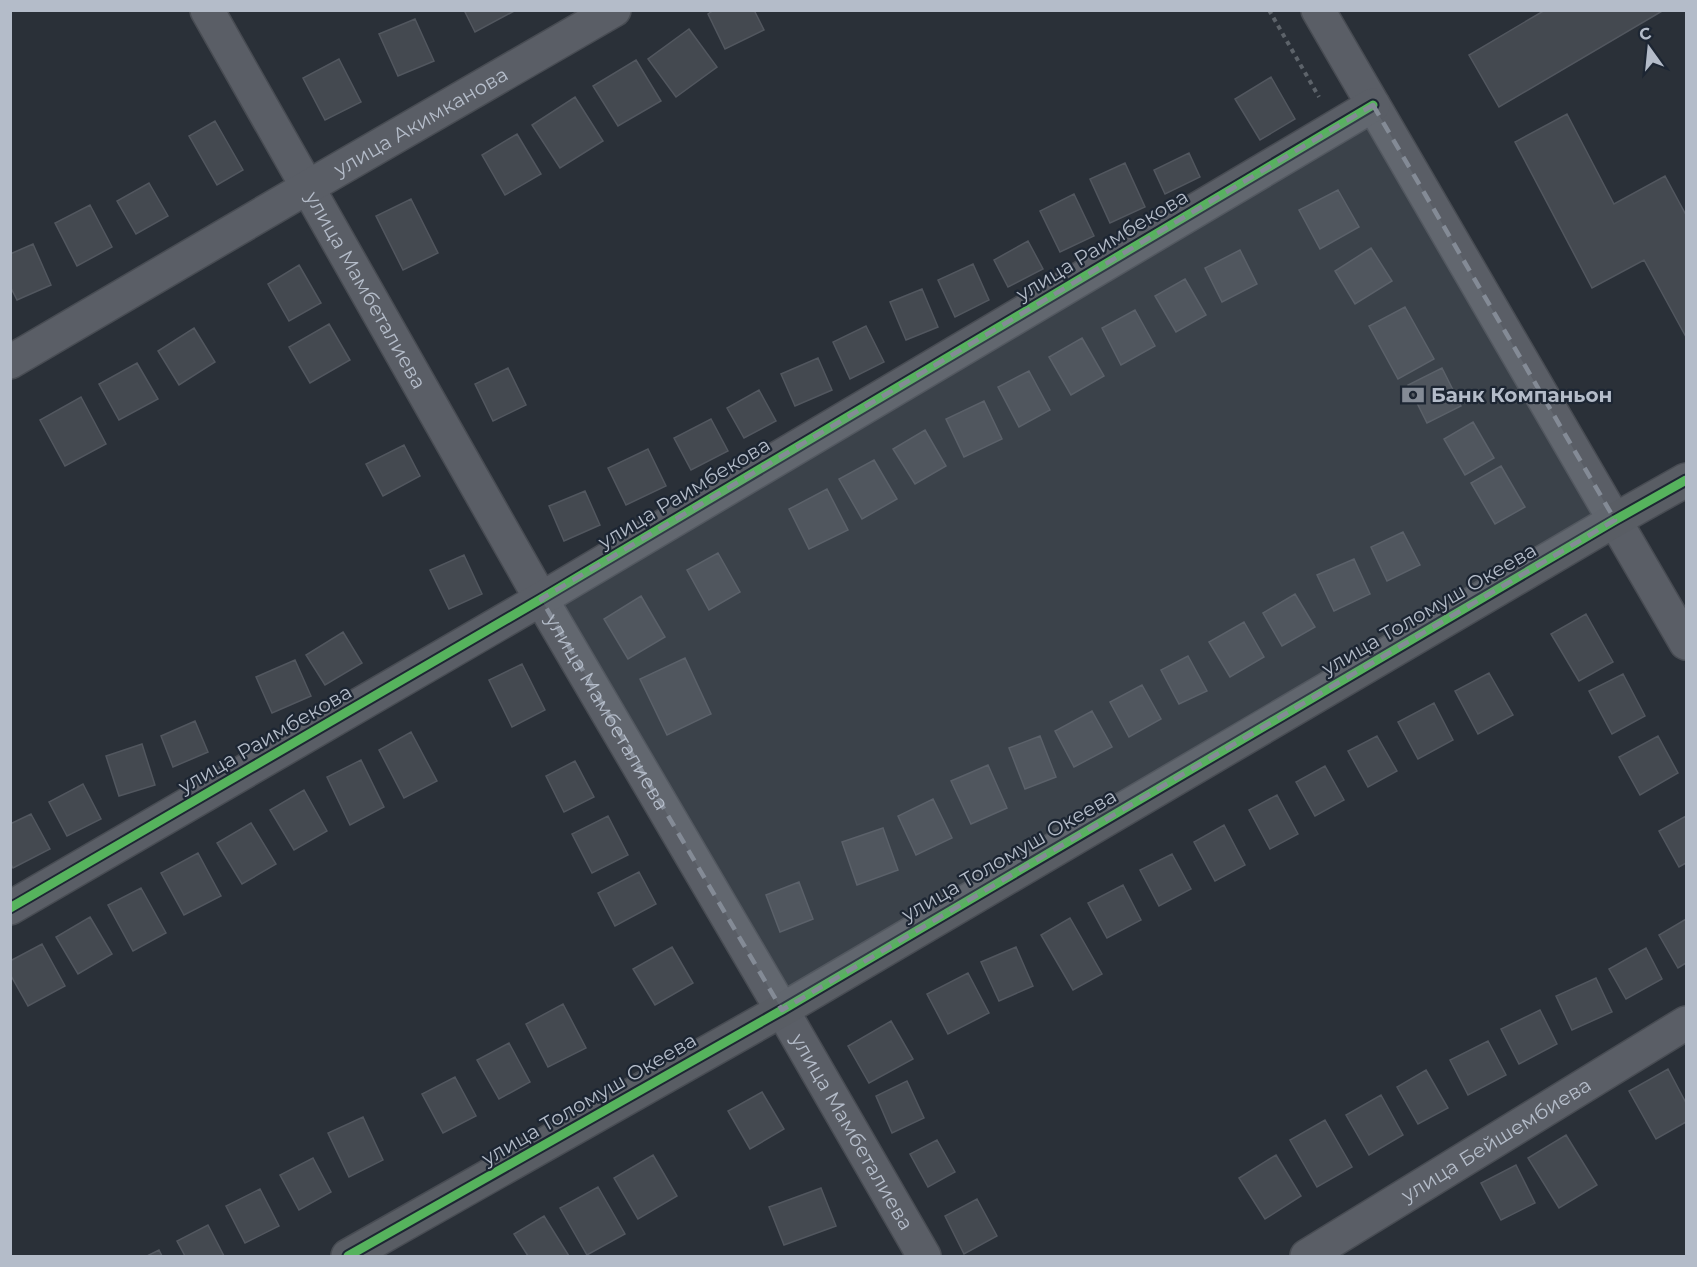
<svg xmlns="http://www.w3.org/2000/svg" width="1697" height="1267" viewBox="0 0 1697 1267" font-family="Montserrat,sans-serif">
  <rect width="100%" height="100%" fill="#2a3038"/>
  <path fill="#444950" stroke="#52575f" stroke-width="1.5" d="M464,10h52l-41,22z
    M714,10h40l10,20 -39,19 -17,-35z
    M1545,10h119l-165,97 -30,-52z
    M415,19l19,42 -36,15 -19,-42z
    M689,29l28,38 -41,30 -28,-38z
    M339,59l22,43 -36,18 -22,-42z
    M636,60l25,41 -43,25 -25,-40z
    M1271,77l24,42 -35,21 -25,-41z
    M575,97l28,44 -43,27 -28,-43z
    M1567,114l47,90 51,-28 21,39v122l-42,-77 -52,28 -77,-146z
    M215,121l28,49 -26,15 -28,-49z
    M517,134l24,40 -36,21 -23,-40z
    M1189,153l11,24 -35,17 -11,-24z
    M1125,163l20,44 -35,16 -20,-44z
    M149,183l19,33 -32,18 -19,-33z
    M1338,190l21,37 -39,22 -21,-39z
    M1074,194l20,42 -34,16 -20,-41z
    M411,199l27,54 -35,17 -27,-54z
    M90,205l22,42 -35,19 -22,-43z
    M1028,241l15,28 -35,18 -14,-27z
    M33,244l18,41 -34,15 -7,-14v-32z
    M1371,248l21,33 -37,23 -20,-33z
    M1240,250l17,34 -35,18 -17,-34z
    M973,264l16,36 -34,17 -17,-37z
    M299,265l22,38 -32,18 -21,-37z
    M1185,279l21,36 -30,17 -21,-36z
    M922,289l16,38 -32,13 -16,-38z
    M1405,307l29,52 -36,20 -29,-53z
    M1135,310l20,36 -34,19 -19,-37z
    M329,324l21,36 -40,23 -21,-36z
    M866,326l18,36 -34,17 -17,-37z
    M194,328l21,34 -36,23 -21,-34z
    M1082,338l22,38 -33,19 -22,-38z
    M818,358l14,32 -37,16 -14,-32z
    M137,363l21,36 -39,21 -20,-36z
    M508,368l18,37 -33,16 -18,-37z
    M1442,368l19,38 -34,17 -19,-38z
    M1029,371l21,39 -31,17 -21,-40z
    M759,390l17,31 -32,17 -17,-30z
    M81,397l25,47 -41,22 -25,-46z
    M984,401l18,38 -38,18 -18,-38z
    M711,419l17,32 -37,19 -17,-32z
    M1473,422l21,36 -29,17 -21,-36z
    M925,430l21,36 -31,18 -22,-35z
    M404,445l16,31 -37,20 -17,-32z
    M648,449l18,37 -40,19 -18,-37z
    M874,460l23,39 -35,20 -23,-40z
    M1501,466l24,41 -30,17 -24,-41z
    M827,489l21,41 -39,19 -20,-40z
    M585,491l15,34 -36,16 -15,-35z
    M1403,532l17,33 -33,16 -16,-34z
    M718,553l22,39 -31,18 -22,-40z
    M464,555l18,39 -33,15 -19,-39z
    M1354,559l16,35 -36,17 -17,-36z
    M1295,594l20,33 -33,19 -19,-33z
    M641,596l24,41 -37,22 -24,-40z
    M1586,614l27,48 -34,19 -28,-47z
    M1244,622l20,35 -34,20 -21,-35z
    M343,632l19,31 -37,22 -19,-30z
    M1188,656l19,35 -28,13 -18,-34z
    M685,658l26,56 -44,21 -27,-56z
    M295,660l16,36 -39,17 -16,-36z
    M522,664l23,46 -33,17 -23,-47z
    M1489,673l24,42 -35,19 -23,-43z
    M1623,674l22,42 -33,18 -23,-43z
    M1142,685l19,34 -32,18 -19,-35z
    M1434,703l19,37 -35,19 -20,-37z
    M1092,711l20,36 -38,20 -19,-36z
    M195,721l13,31 -35,15 -12,-31z
    M411,732l26,49 -33,17 -25,-48z
    M1040,736l16,41 -31,12 -16,-41z
    M1377,736l20,35 -29,16 -20,-36z
    M1658,736l20,37 -38,22 -21,-38z
    M142,744l13,41 -36,11 -13,-40z
    M361,760l23,47 -34,18 -23,-48z
    M575,761l19,36 -30,15 -18,-36z
    M988,765l19,43 -36,16 -20,-43z
    M1325,766l19,34 -29,16 -19,-34z
    M83,784l18,35 -34,17 -18,-34z
    M304,790l23,41 -33,19 -24,-40z
    M1277,795l21,39 -28,15 -21,-39z
    M933,799l19,39 -36,17 -18,-39z
    M31,814l19,35 -37,19 -3,-5v-39z
    M608,816l20,39 -36,18 -20,-39z
    M1686,816v47l-7,4 -20,-36z
    M251,823l25,41 -34,20 -25,-41z
    M1224,825l21,40 -30,16 -21,-39z
    M883,828l15,42 -41,15 -15,-43z
    M198,853l23,43 -37,19 -23,-42z
    M1172,854l19,35 -32,17 -19,-36z
    M639,872l17,32 -41,22 -17,-33z
    M799,882l14,37 -33,13 -14,-37z
    M1123,885l18,35 -34,18 -19,-35z
    M141,888l25,45 -33,18 -25,-46z
    M90,917l22,37 -34,20 -22,-37z
    M1070,918l32,56 -29,16 -32,-55z
    M1686,919v44l-8,5 -19,-33z
    M42,944l23,42 -37,20 -18,-32v-13z
    M672,947l21,36 -38,22 -22,-36z
    M1016,947l17,39 -34,15 -18,-39z
    M1646,948l16,31 -36,20 -17,-30z
    M968,973l21,40 -41,21 -21,-40z
    M1596,978l16,34 -40,18 -16,-34z
    M563,1004l23,44 -38,19 -22,-43z
    M1540,1010l17,34 -38,20 -18,-35z
    M891,1021l22,38 -44,24 -21,-37z
    M1488,1041l18,34 -38,20 -18,-35z
    M509,1043l21,39 -31,17 -22,-39z
    M1668,1069l18,34v19l-30,17 -27,-48z
    M1426,1070l22,38 -30,16 -21,-37z
    M455,1077l21,39 -33,17 -21,-39z
    M907,1081l17,37 -32,15 -16,-37z
    M762,1092l22,37 -34,20 -22,-38z
    M1381,1095l22,40 -34,20 -23,-40z
    M363,1117l20,43 -34,17 -21,-44z
    M1325,1120l27,47 -35,20 -27,-47z
    M1566,1135l31,50 -38,23 -31,-50z
    M937,1140l18,32 -27,15 -18,-33z
    M653,1155l24,41 -39,23 -24,-41z
    M1276,1155l25,41 -36,23 -26,-41z
    M313,1158l18,34 -32,18 -19,-35z
    M1516,1165l19,38 -34,17 -20,-37z
    M598,1187l27,47 -38,21 -27,-47z
    M821,1188l15,38 -52,19 -15,-38z
    M260,1189l19,37 -34,17 -19,-37z
    M977,1199l20,37 -33,18 -19,-38z
    M544,1216l25,40h-41l-14,-22z
    M208,1225l16,31h-39l-8,-15z
    M159,1250l3,6h-15z"/>
  <g fill="none" stroke-linecap="round" stroke-linejoin="round">
    <g stroke="#484c53" stroke-width="36">
      <g id="street">
        <path id="s1" d="M207,10l334,589 241,411 142,246"/>
        <path d="M1318,10l368,633"/>
        <path id="s2" d="M10,362l298,-175 306,-177"/>
        <path d="M10,908l531,-309 832,-494"/>
        <path id="s3" d="M1307,1256l379,-233"/>
      </g>
    </g>
    <g stroke="#484c53" stroke-width="36">
      <path id="secondary" d="M348,1256l434,-246 833,-490 71,-40"/>
    </g>
    <path stroke="#5d636a" stroke-width="4" stroke-dasharray="4.5 4.5" stroke-linecap="butt" d="M1269,10l50,87"/>
    <use href="#street" stroke="#5a5e66" stroke-width="33"/>
    <use href="#secondary" stroke="#595d64" stroke-width="33"/>
    <g stroke="#1d2633" stroke-width="13">
      <path id="cycleway" d="M10,908l531,-309 832,-494
        M348,1256l434,-246 833,-490 71,-40"/>
    </g>
    <use href="#cycleway" stroke="#56b35d" stroke-width="9"/>
  </g>
  <path fill="#848b96" fill-opacity="0.2" stroke="#848b96" stroke-width="4.5" stroke-dasharray="12 8" stroke-linejoin="round" d="M1373,105l242,415 -833,490 -241,-411z"/>
  <defs>
    <g id="bank-bare" transform="scale(1.8)"><path d="M-6-4H6V4H-6ZM0-2.3a2.3 2.3 0 1 0 0 4.6a2.3 2.3 0 1 0 0-4.6Z" fill="#848b96" stroke="#1d2633" stroke-width="2.5" paint-order="stroke"/></g>
  </defs>
  <g fill-rule="evenodd">
    <use href="#bank-bare" x="1413" y="395"/>
  </g>
  <g text-anchor="middle" stroke-width="4.5" stroke-linejoin="round" paint-order="stroke">
    <g font-size="20" fill="#b4bcc9" stroke="#1d2633">
      <text dy="7" stroke="none"><textPath href="#s2" startOffset="476">улица Акимканова</textPath></text>
      <text transform="translate(1102 245) rotate(-31)" y="7">улица Раимбекова</text>
      <text dy="7" stroke="none"><textPath href="#s1" startOffset="322">улица Мамбеталиева</textPath></text>
      <text transform="translate(684 493) rotate(-31)" y="7">улица Раимбекова</text>
      <text transform="translate(1429 609) rotate(-30)" y="7">улица Толомуш Океева</text>
      <text dy="7" stroke="none"><textPath href="#s1" startOffset="808">улица Мамбеталиева</textPath></text>
      <text transform="translate(265 739) rotate(-30)" y="7">улица Раимбекова</text>
      <text transform="translate(1009 855) rotate(-30)" y="7">улица Толомуш Океева</text>
      <text transform="translate(589 1099) rotate(-30)" y="7">улица Толомуш Океева</text>
      <text dy="7" stroke="none"><textPath href="#s1" startOffset="1294">улица Мамбеталиева</textPath></text>
      <text dy="7" stroke="none"><textPath href="#s3" startOffset="222">улица Бейшембиева</textPath></text>
    </g>
    <g font-size="20" font-weight="bold" fill="#b4bcc9" stroke="#1d2633" text-anchor="start">
      <text x="1431" y="402">Банк Компаньон</text>
    </g>
  </g>
  <rect width="1697" height="1267" fill="none" stroke="#b4bcc9" stroke-width="24"/>
  <g transform="translate(1649 48) rotate(345)" stroke="#1d2633" stroke-width="4.5" paint-order="stroke">
  <path d="M0-4.5L10 22L0 15L-10 22Z" fill="#b4bcc9"/>
  <text y="-9" font-size="16" font-weight="bold" text-anchor="middle" fill="#b4bcc9">С</text>
  </g>
</svg>
